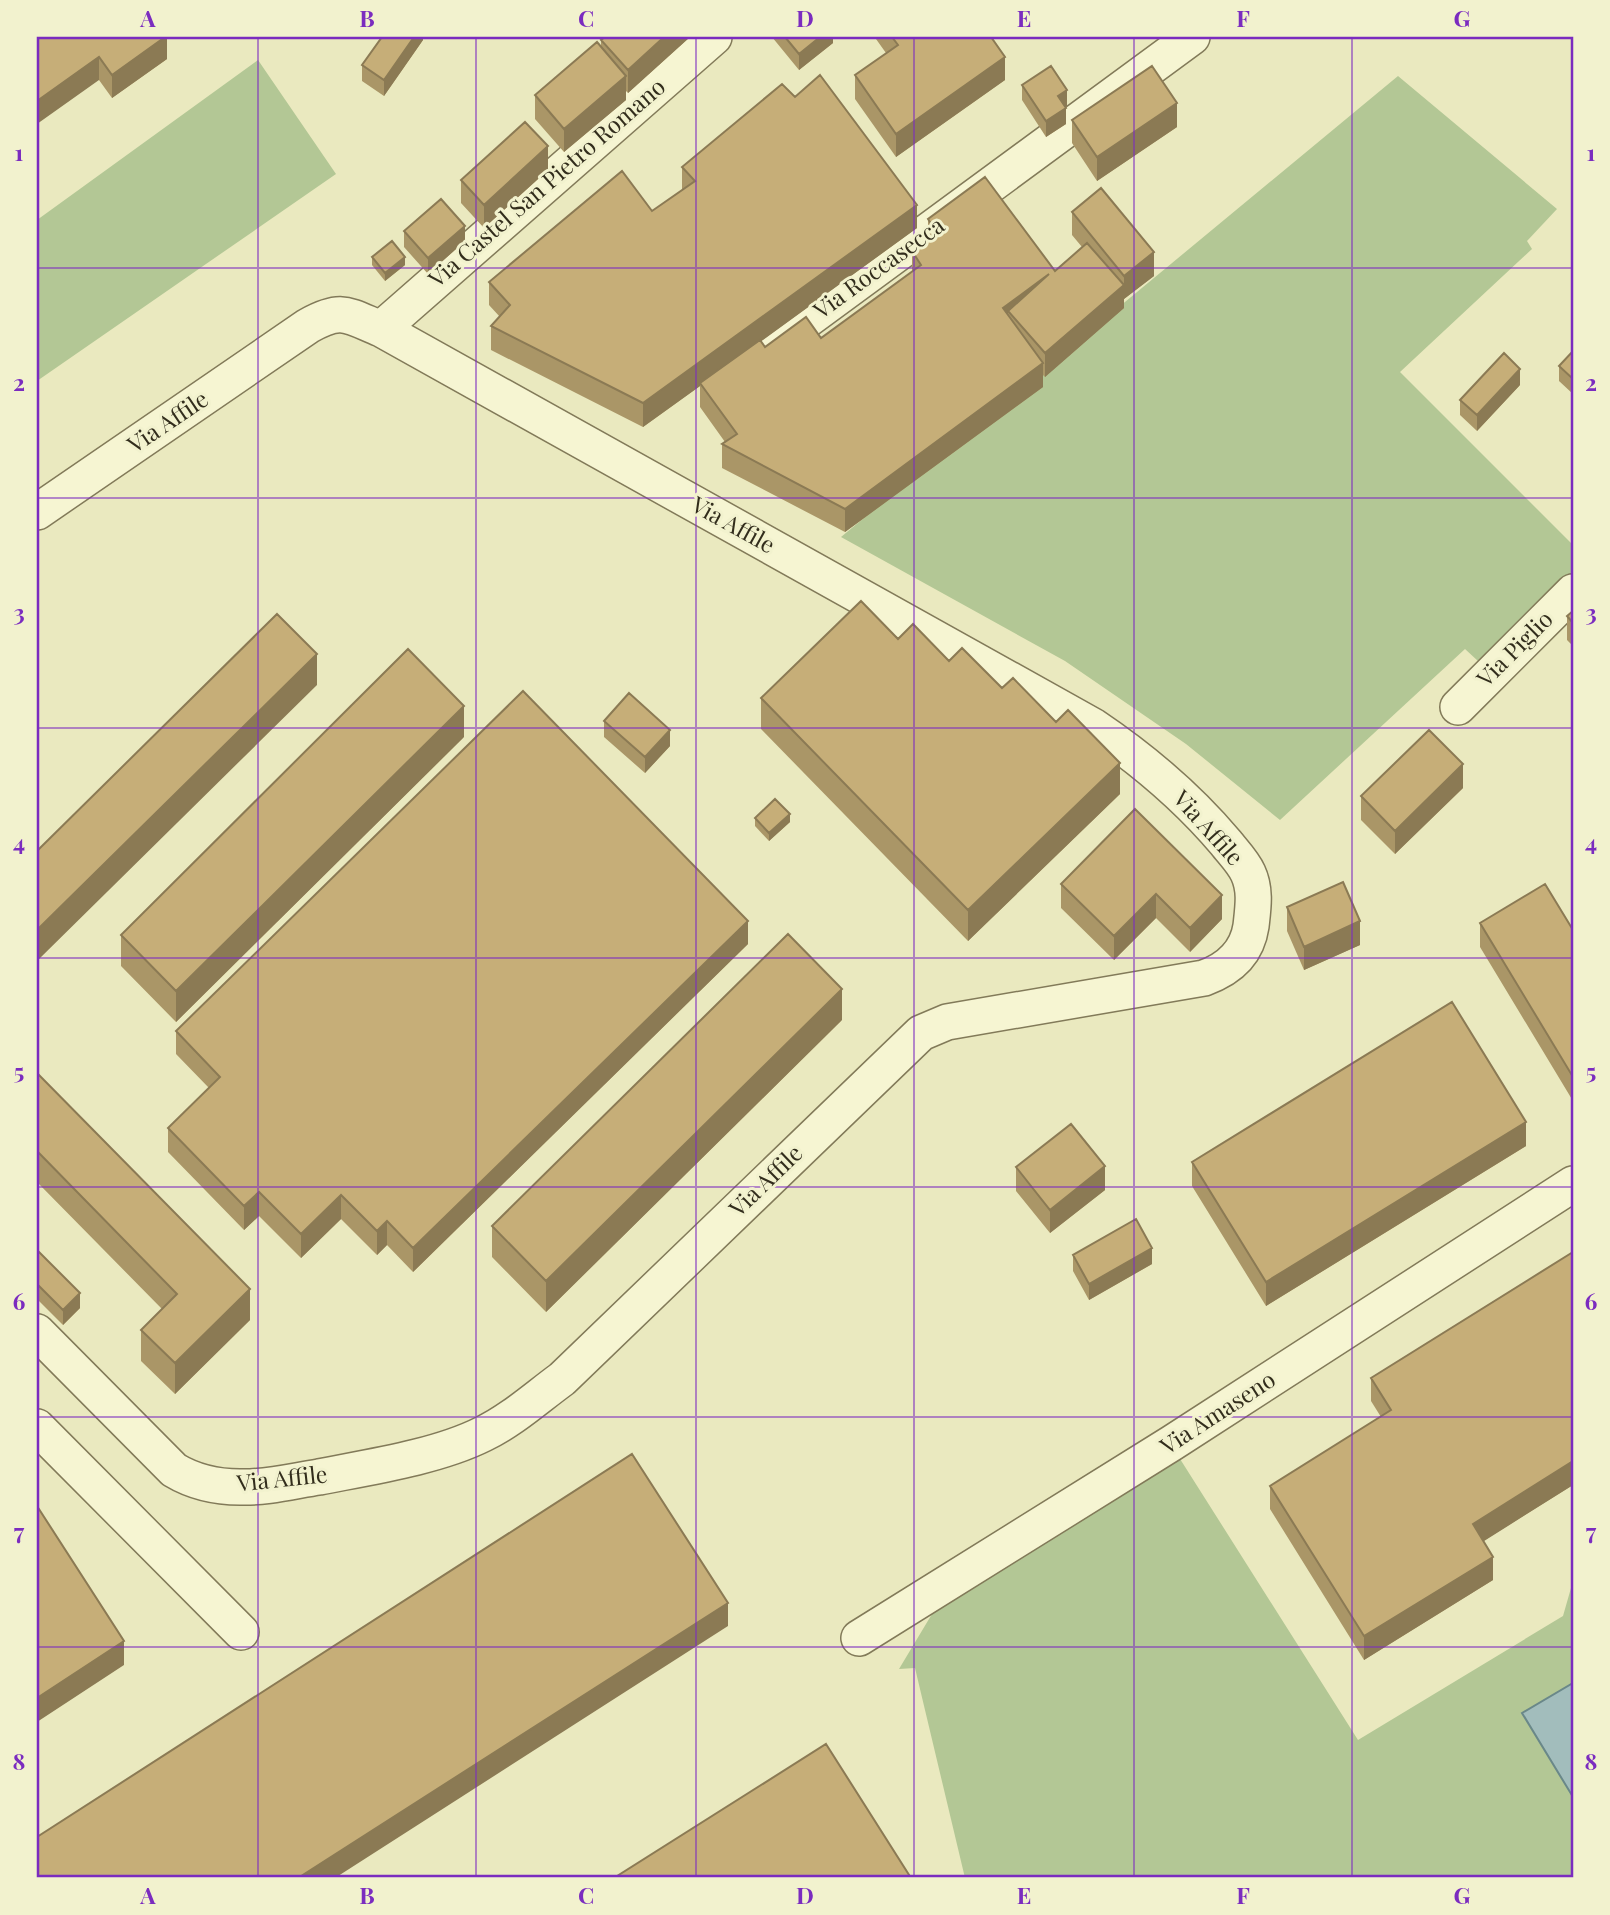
<svg xmlns="http://www.w3.org/2000/svg" width="1610" height="1915" viewBox="0 0 1610 1915" font-family="'Playfair Display',serif">
  <rect width="100%" height="100%" fill="#eae9bf"/>
  <path fill="#b3c795" d="M258,60l78,114 -299,207v-161z
    M1398,76l159,133 -30,32 5,8 -132,123 173,173v47l-82,81 -26,-24 -185,171 -94,-76 -121,-83 -224,-124z
    M1175,1451l183,289 205,-124 10,-35v297h-608l-50,-210 -16,1 36,-60z"/>
  <path fill="#a2bdbc" stroke="#6a8889" stroke-width="2" d="M1573,1683v114l-51,-84z"/>
  <g fill="none" stroke-linecap="round" stroke-linejoin="round">
    <g stroke="#827a59" stroke-width="38">
      <path id="minor" d="M381,329l333,-292
        M769,348l423,-311
        M37,512l271,-186c34,-19 39,-11 73,3l712,397c49,33 95,72 133,117 7,9 17,19 22,30 8,17 5,35 3,53 -4,27 -22,43 -47,52l-257,44 -26,11 -359,346c-26,19 -50,41 -79,55 -46,23 -113,33 -164,43 -26,4 -53,11 -79,10 -24,0 -46,-5 -66,-17l-137,-138
        M1458,707l115,-115
        M37,1427l204,205
        M859,1638l313,-195 401,-259"/>
    </g>
    <use href="#minor" stroke="#f6f5d2" stroke-width="35"/>
  </g>
  <path fill="#aa9667" d="M37,37h130v22l-55,39 -13,-18z
    M423,37v3l-39,56 -22,-15v-16z
    M690,37l-62,56 -2,-2v9l-62,52 -29,-33v-24l66,-48v-7z
    M772,37h61v6l-34,27z
    M876,37h115l14,43 -109,77 -41,-58v-24l31,-22 -10,-14z
    M1022,85l45,21 -2,1 1,17 -20,13 -24,-37z
    M1072,120l105,7 -80,54 -25,-38z
    M682,167l235,61 -156,113 4,6 56,-9 91,-66v-21l16,-12v-20l127,52 27,-24 -10,-12v-23l82,64 -30,23v9l-79,69 -2,-2v12l-198,145 -123,-64v-24l3,-2 -25,-35v-21l-57,41 -152,-77v-24l9,-9 -11,-12v-23l163,-71 30,-21z
    M548,170l-64,58 -23,-25v-23z
    M404,231l61,10 -37,33 -24,-27z
    M372,257l33,8 -20,16 -13,-16z
    M1573,351v43l-14,-13v-15z
    M1520,385l-43,46 -17,-16v-15z
    M1573,611v35l-6,-6v-24z
    M898,639l51,22 53,27 118,106 -152,147 -207,-212v-31z
    M604,721l66,25 -25,27 -41,-36z
    M464,737l-288,285 -55,-56v-31z
    M1463,788l-68,66 -34,-34v-24z
    M1135,809l87,110 -32,33 -34,-34 -42,42 -53,-52v-24z
    M755,818l35,4 -21,19 -14,-15z
    M1287,907l73,38 -56,25 -17,-39z
    M1480,923l93,7v171l-93,-154z
    M748,944l-335,328 -26,-27 -10,10 -36,-36 -40,39 -42,-42 -15,14 -76,-78v-24l41,-40 -33,-34v-23z
    M842,1020l-296,292 -54,-55v-31z
    M37,1073l213,247 -75,74 -34,-33v-31l21,-21 -125,-127z
    M1526,1146l-260,160 -74,-120v-24z
    M1016,1167l89,23 -55,43 -34,-42z
    M37,1250l43,58 -17,17 -26,-26z
    M1573,1252v233l-90,56 10,39 -129,80 -94,-151v-23l111,-69 -10,-16v-23z
    M1073,1255l79,9 -63,36 -16,-29z"/>
  <path fill="#8b7a54" d="M165,37h2v22l-55,39v-23z
    M414,37h9v3l-39,56v-16z
    M664,37h26l-62,56v-23z
    M820,37h13v6l-34,27v-16z
    M99,57v23l-62,44v-23z
    M1005,57v23l-109,77v-23z
    M626,76v24l-62,52v-23z
    M1067,90v16l-9,6v-16z
    M1177,103v24l-80,54v-24z
    M1066,108v16l-20,13v-16z
    M548,146v24l-64,58v-23z
    M917,205v23l-216,157 -1,-2v3l-57,41v-24z
    M465,226v15l-37,33v-16z
    M1154,252v24l-30,23v-23z
    M405,257v8l-20,16v-8z
    M1049,274l-41,37v17l-5,-20z
    M1124,285v23l-79,69v-24z
    M1043,363v24l-198,145v-23z
    M1520,369v16l-43,46v-16z
    M317,654v31l-280,276v-31z
    M464,706v31l-288,285v-31z
    M670,730v16l-25,27v-16z
    M1120,763v31l-152,147v-31z
    M1463,764v24l-68,66v-23z
    M790,814v8l-21,19v-8z
    M1156,894v24l-42,42v-24z
    M1222,895v24l-32,33v-24z
    M748,921v23l-335,328v-24z
    M1360,921v24l-56,25v-23z
    M842,989v31l-296,292v-31z
    M1526,1122v24l-260,160v-24z
    M1105,1166v24l-55,43v-23z
    M259,1192v24l-15,14v-24z
    M341,1195v24l-40,39v-24z
    M387,1221v24l-10,10v-24z
    M1152,1248v16l-63,36v-16z
    M250,1289v31l-75,74v-31z
    M80,1293v15l-17,17v-15z
    M1573,1461v24l-100,63v-24z
    M1493,1557v23l-129,80v-24z
    M728,1603v23l-393,252h-37z
    M124,1641v24l-87,57v-24z"/>
  <path fill="#c6ae78" stroke="#8b7a54" stroke-width="2" d="M37,37h128l-53,38 -13,-18 -62,44z
    M382,37h32l-30,43 -22,-15z
    M605,37h59l-36,33 -27,-30z
    M785,37h35l-21,17z
    M892,37h99l14,20 -109,77 -41,-59 43,-30z
    M597,42l29,34 -62,53 -29,-34z
    M1051,66l16,24 -9,6 8,12 -20,13 -24,-36z
    M1152,66l25,37 -80,54 -25,-37z
    M820,75l97,130 -274,198 -152,-77 19,-21 -21,-23 133,-111 30,40 43,-30 -13,-14 100,-83 13,13z
    M525,122l23,24 -64,59 -23,-25z
    M985,177l70,94 32,-28 37,42 -79,68 -37,-42 41,-37 -46,34 40,55 -198,146 -123,-65 15,-10 -37,-51 60,-43 5,7 41,-30 15,21 100,-73 -9,-14 25,-19 -9,-13z
    M1101,188l53,64 -30,24 -52,-64z
    M441,199l24,27 -37,32 -24,-27z
    M392,241l13,16 -20,16 -13,-16z
    M1573,351v28l-14,-13z
    M1504,353l16,16 -43,46 -17,-15z
    M861,601l37,38 15,-15 36,37 13,-13 40,40 11,-10 43,44 12,-12 52,53 -152,147 -207,-212z
    M1573,611v12l-6,-7z
    M277,614l40,40 -280,276v-79z
    M408,649l56,57 -288,285 -55,-56z
    M523,691l225,230 -335,327 -26,-27 -10,10 -36,-36 -40,39 -42,-42 -15,14 -76,-78 52,-51 -44,-46z
    M629,693l41,37 -25,27 -41,-36z
    M1429,730l34,34 -68,67 -34,-35z
    M775,799l15,15 -21,19 -14,-15z
    M1135,809l87,86 -32,33 -34,-34 -42,42 -53,-52z
    M1343,882l17,39 -56,26 -17,-40z
    M1545,884l28,46v147l-93,-154z
    M788,934l54,55 -296,292 -54,-55z
    M1452,1002l74,120 -260,160 -74,-120z
    M37,1073l213,216 -75,74 -34,-33 36,-36 -140,-143z
    M1071,1124l34,42 -55,44 -34,-43z
    M1136,1219l16,29 -63,36 -16,-29z
    M37,1250l43,43 -17,17 -26,-26z
    M1573,1252v209l-100,63 20,33 -129,79 -94,-150 121,-76 -20,-32z
    M632,1454l96,149 -430,275h-261v-41z
    M37,1506l87,135 -87,57z
    M826,1744l85,134h-297z"/>
  <path fill="none" stroke="#7b2cbf" stroke-width="2" stroke-opacity="0.55" d="M258,37v1841M476,37v1841M696,37v1841M914,37v1841M1134,37v1841M1352,37v1841M37,268h1536M37,498h1536M37,728h1536M37,958h1536M37,1187h1536M37,1417h1536M37,1647h1536"/>
  <g text-anchor="middle" stroke-width="6" stroke-linejoin="round" paint-order="stroke">
    <g font-size="23" fill="#322d1c" stroke="#f2f2ce">
      <text transform="translate(547 183) rotate(-41)" y="8">Via Castel San Pietro Romano</text>
      <text transform="translate(879 268) rotate(-36)" y="8">Via Roccasecca</text>
      <text transform="translate(168 422) rotate(-34)" y="8">Via Affile</text>
      <text transform="translate(733 525) rotate(29)" y="8">Via Affile</text>
      <text transform="translate(1515 649) rotate(-45)" y="8">Via Piglio</text>
      <text transform="translate(1208 828) rotate(48)" y="8">Via Affile</text>
      <text transform="translate(766 1181) rotate(-44)" y="8">Via Affile</text>
      <text transform="translate(1218 1413) rotate(-33)" y="8">Via Amaseno</text>
      <text transform="translate(282 1479) rotate(-6)" y="8">Via Affile</text>
    </g>
  </g>
  <rect width="1610" height="1915" fill="none" stroke="#f2f2ce" stroke-width="77"/>
  <rect x="38" y="38" width="1534" height="1838" fill="none" stroke="#7b2cbf" stroke-width="2.5"/>
  <g font-size="23" text-anchor="middle" font-weight="bold" fill="#7b2cbf">
    <text x="148" y="27">A</text>
    <text x="367" y="27">B</text>
    <text x="586" y="27">C</text>
    <text x="805" y="27">D</text>
    <text x="1024" y="27">E</text>
    <text x="1243" y="27">F</text>
    <text x="1462" y="27">G</text>
    <text x="19" y="161">1</text>
    <text x="1591" y="161">1</text>
    <text x="19" y="391">2</text>
    <text x="1591" y="391">2</text>
    <text x="19" y="621">3</text>
    <text x="1591" y="621">3</text>
    <text x="19" y="851">4</text>
    <text x="1591" y="851">4</text>
    <text x="19" y="1080">5</text>
    <text x="1591" y="1080">5</text>
    <text x="19" y="1310">6</text>
    <text x="1591" y="1310">6</text>
    <text x="19" y="1540">7</text>
    <text x="1591" y="1540">7</text>
    <text x="19" y="1770">8</text>
    <text x="1591" y="1770">8</text>
    <text x="148" y="1904">A</text>
    <text x="367" y="1904">B</text>
    <text x="586" y="1904">C</text>
    <text x="805" y="1904">D</text>
    <text x="1024" y="1904">E</text>
    <text x="1243" y="1904">F</text>
    <text x="1462" y="1904">G</text>
  </g>
</svg>
